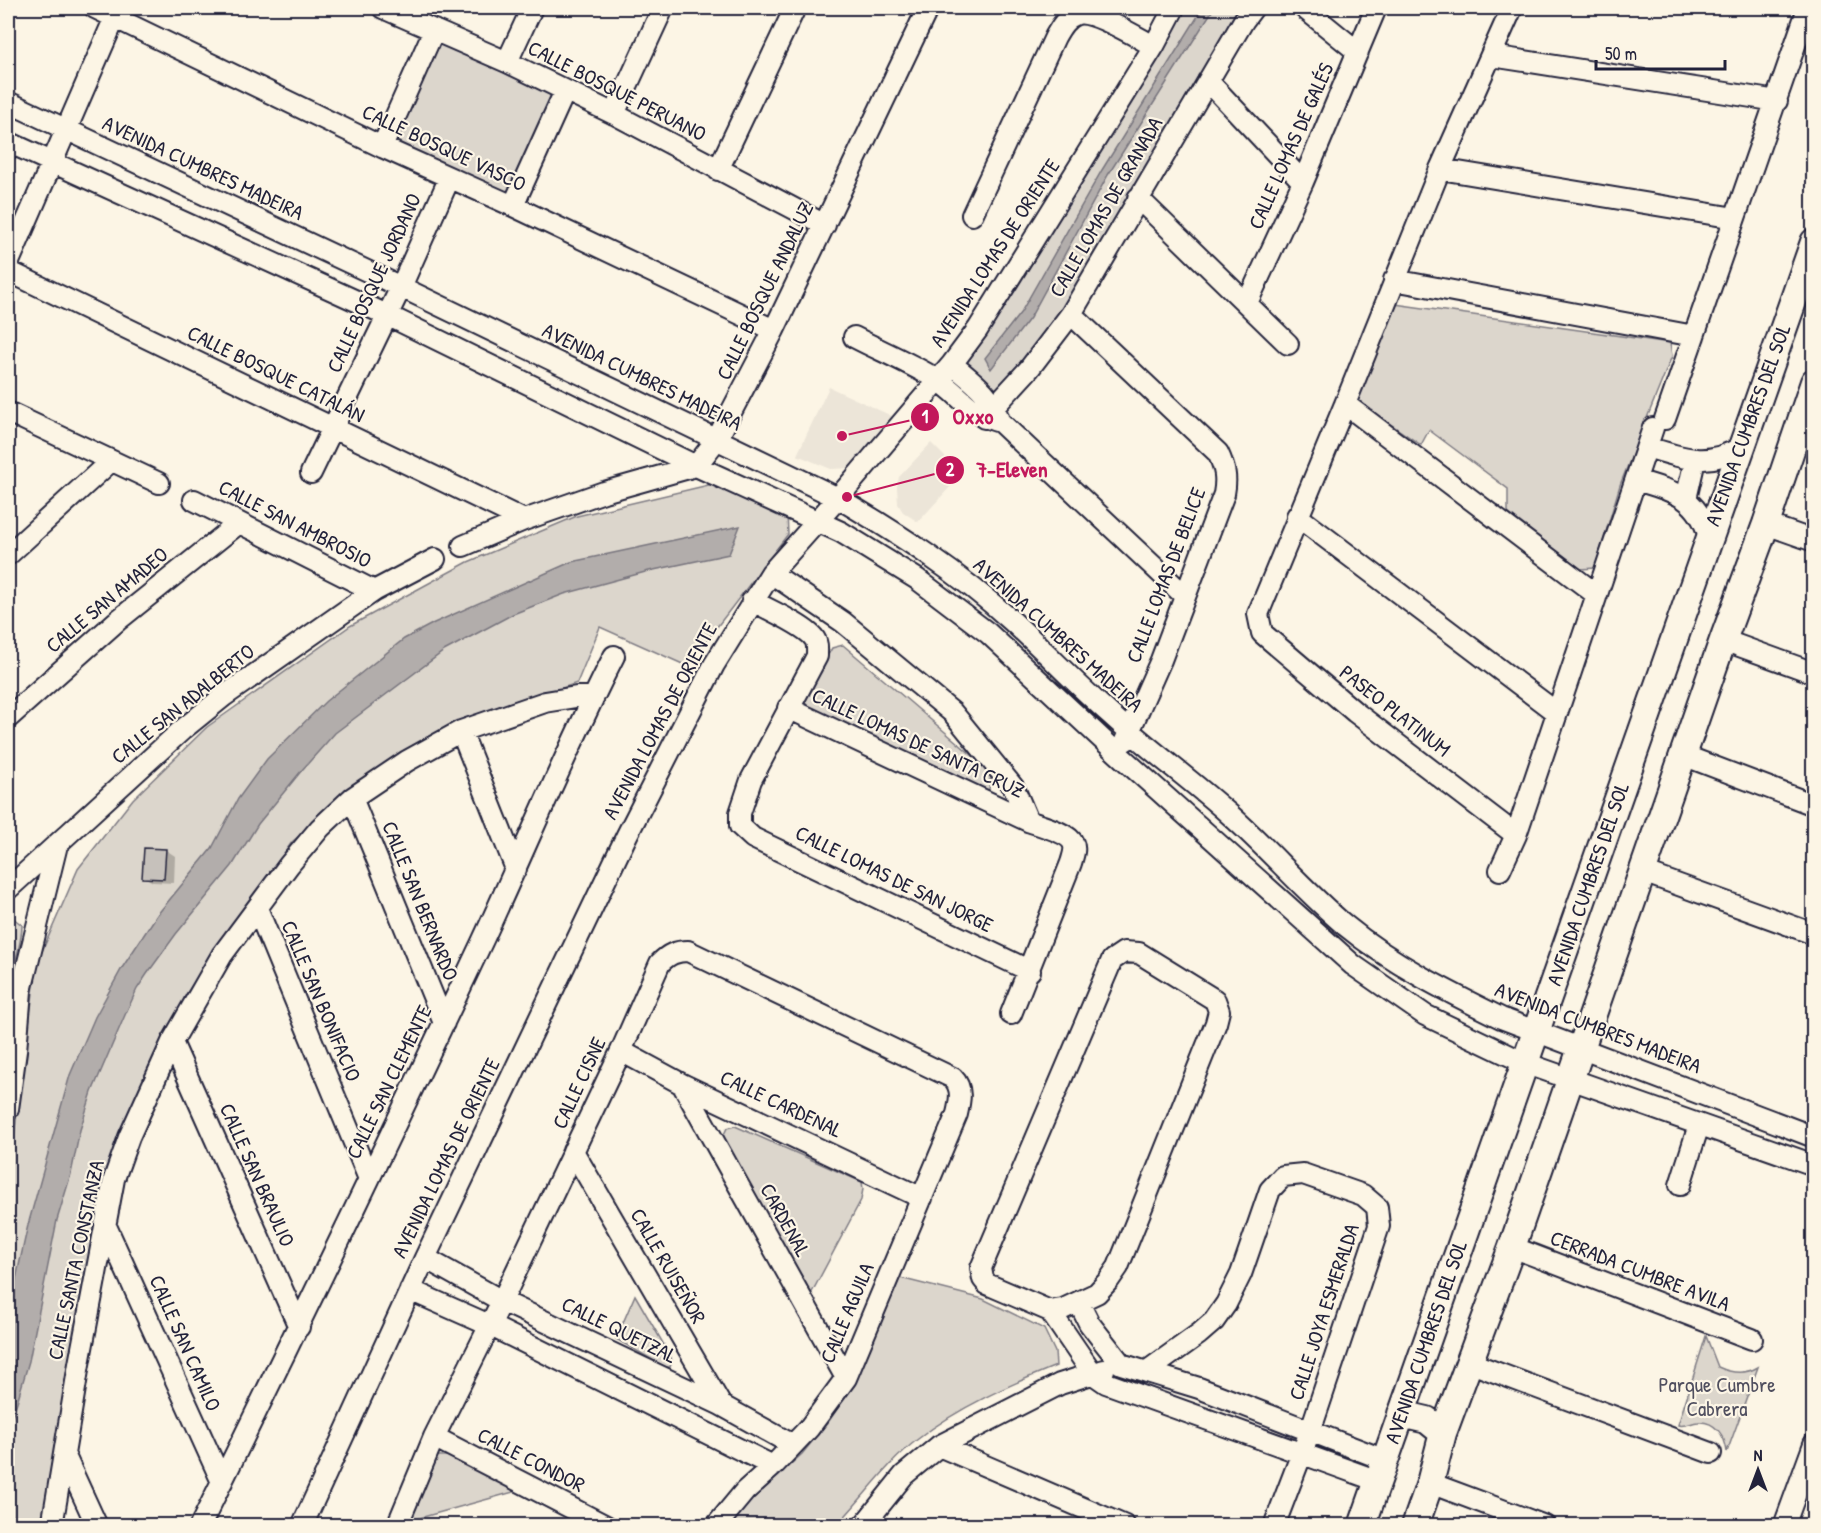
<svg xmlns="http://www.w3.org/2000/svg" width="1821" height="1533" viewBox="0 0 1821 1533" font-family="'Patrick Hand',sans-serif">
  <rect width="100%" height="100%" fill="#fcf5e5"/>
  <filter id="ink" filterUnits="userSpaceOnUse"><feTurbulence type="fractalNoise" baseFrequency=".0167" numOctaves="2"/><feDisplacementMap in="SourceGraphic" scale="12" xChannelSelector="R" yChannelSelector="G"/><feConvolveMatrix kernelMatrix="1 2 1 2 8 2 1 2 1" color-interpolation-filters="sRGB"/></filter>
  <g filter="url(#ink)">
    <path fill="#ece5d8" d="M829,387l65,30 -43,51 -20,1 -34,-14z
      M931,443l31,31 -44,48 -15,-10 -5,-8 -1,-17 2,-10z"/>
    <path fill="#dcd6cc" stroke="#7f7c84" stroke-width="1.5" d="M1174,8h80l-183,306 -76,92 -43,-42z
      M434,30l131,61 -52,115 -131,-59z
      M1395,304l275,39 2,13 -52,129 -25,83 -14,1 -73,-56v-24l-79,-59 -8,15 -64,-44z
      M717,483l70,30 1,21 -101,132 -87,-39 -23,56 -120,41 -93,56 -72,62 -106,152 -73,166 -68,365 -37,1v-345l29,-218 41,-94 55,-70 74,-72 143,-101 118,-64 109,-46z
      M843,645l143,122 5,8 -2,14 -8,9 -183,-92 34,-58z
      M8,914l14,11c0,22 -11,45 -14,67z
      M735,1126l127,56 1,7 -2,11 -51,96 -89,-155 6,-13z
      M900,1278l83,21 61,30 11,23 1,14c-47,19 -97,41 -138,73 -31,24 -54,58 -81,86l-114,1 13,-19 35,-25 31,-28 27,-33 25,-37z
      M635,1295l36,62 1,5 -2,5h-5l-49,-28z
      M1706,1336l12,31c13,6 27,8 40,0l-31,85c-2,-16 -11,-31 -29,-30 -7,0 -11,5 -20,3z
      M438,1456h15l64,35 -119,33 31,-60z"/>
    <path fill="#b2adab" stroke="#78757e" stroke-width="1.5" d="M1203,8h11l-106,167 -78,143 -39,51 -6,-11 36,-46 81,-142z
      M740,526l-11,28 -80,17 -85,23 -51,20 -69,37 -109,82 -33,37 -44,54 -26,42 -56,68 -29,40 -10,15 -12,26 -33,77 -12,38 -9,44 -14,46 -28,141 -12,41 -9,26v-113l20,-90 42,-150 25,-58 27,-49 35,-53 55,-67 26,-49 29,-40 59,-58 78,-62 30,-16 137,-61z"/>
    <path fill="#0003" d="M166,850l9,6 -1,27 -21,-1 -9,-5z"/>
    <path fill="#c6c1bb" stroke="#22223b" stroke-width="1.5" d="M144,848l22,1 -2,30 -22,-1z"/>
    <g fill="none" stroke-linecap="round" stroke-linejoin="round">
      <g stroke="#22223b" stroke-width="24">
        <path id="minor" d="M95,8l287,139 131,59 261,124
          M383,8l124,54 107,52 211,111
          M1304,8l54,44
          M1512,8l-72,161 -95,235 -87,210 4,19 93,79 161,123
          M1492,56l285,45
          M507,62l25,-54
          M1208,81l95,101
          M8,102l393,185 437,211c61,36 121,75 174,123 33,30 64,63 98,93 38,35 80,65 118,99 41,36 76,78 118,113 46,38 102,66 155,92l313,119
          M614,114l49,-106
          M8,142l379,173 309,151 145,66 76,47 71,54 130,121 235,211 72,50 100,48 289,102
          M382,147l52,-117
          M1440,169l295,49
          M718,170l77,-162
          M1138,198l150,146
          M513,206l52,-115
          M972,215l83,-178c5,-9 11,-20 22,-23 17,-4 61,24 77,32
          M8,264l111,-256
          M8,271l516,249
          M1394,280l300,56
          M1247,303l56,-121 73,-174
          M1071,314l147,139c7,15 9,25 6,41l-63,166 -36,81
          M854,337c27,14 56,26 82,42 25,15 32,35 64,43l185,174
          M952,364c17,15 40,30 46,53
          M1345,404l252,191
          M8,412l151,71
          M984,418l45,-49 42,-55 173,-294 9,-12
          M1665,419l143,-411
          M1647,447c36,11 60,21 94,0
          M311,473l90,-186 48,-108
          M1636,480c36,11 62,16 73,57
          M1686,499l9,-39
          M194,500l180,91
          M1297,516l260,197
          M1766,524l48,17
          M463,546l61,-26 80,-28 92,-26 21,-27 57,-109 154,-322
          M8,555l103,-94
          M771,573l72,49 110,91 61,75 14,33
          M752,601c14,7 53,25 62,37 4,5 3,11 3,18l-66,124 -11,33v13l13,12 277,133
          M1723,640l91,33
          M788,708l240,113c11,4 41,12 45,22 3,6 0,13 -2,20l-60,151
          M8,718l109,-97 122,-98
          M461,731l55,138
          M1683,755l131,50
          M352,798l92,225
          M1500,870l16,-35 137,-407
          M1643,872l171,62
          M8,889l174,-159 42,-34 150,-105 61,-32
          M257,908l112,271
          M1124,952l15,1 76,47 4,11 -3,12 -98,244 -9,13 -12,13 -34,16 -13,2 -63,-27 -4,-5 -2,-11 131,-308z
          M172,1042l127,285
          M621,1051l61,33 240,114
          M682,1084l164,294
          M8,1109l8,-58 5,-60 36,-146
          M573,1151l148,254
          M1680,1185l19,-60
          M105,1224l117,258
          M1512,1247l240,92
          M425,1258l77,43 219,104 72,40
          M410,1290l79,35 284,141
          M1079,1303l10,20 32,41 78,24 186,72
          M1050,1311l43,63 13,9 272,98
          M1471,1363l240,90
          M1146,1372l53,-38 15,-13 12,-17 15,-30 29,-84 13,-14 20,-2 60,21 14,12 2,19 -69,206 -36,94
          M434,1437l172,89
          M939,1446l186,80
          M64,1454l33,72
          M1430,1483l115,43
          M52,1526l27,-162 35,-185 15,-42 43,-95 50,-87 67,-90 31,-37 32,-30 55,-37 54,-30 84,-29 31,-5h17
          M200,1526c96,-194 190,-389 282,-584 44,-95 84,-192 132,-286
          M302,1526l123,-268 202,-423 87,-170 57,-92 67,-75 114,-134 26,-35 176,-283 20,-38
          M397,1526l37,-89 68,-136 119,-250 39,-88c9,-9 16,-12 28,-12l265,127c10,10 7,23 4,36l-111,264 -37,50 -36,38 -28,25 -29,35
          M863,1526l41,-51 35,-29 121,-62 44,-14
          M1784,1526l30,-82"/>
      </g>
      <g stroke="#22223b" stroke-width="30">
        <path id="major" d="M1401,1414l26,6 16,13
          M1362,1526l452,-1284
          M1415,1526l15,-43 13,-50 69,-186 211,-607 43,-116 48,-142"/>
      </g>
      <use href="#minor" stroke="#fcf5e5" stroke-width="20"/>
      <use href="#major" stroke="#fcf5e5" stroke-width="26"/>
    </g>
  </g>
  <g text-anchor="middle" stroke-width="4.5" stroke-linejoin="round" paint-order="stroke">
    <g font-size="21" fill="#22223b" stroke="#fcf5e5">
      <text transform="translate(617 91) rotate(27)" y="7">CALLE BOSQUE PERUANO</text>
      <text transform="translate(1291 146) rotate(-66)" y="7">CALLE LOMAS DE GALÉS</text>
      <text transform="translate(444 148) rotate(25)" y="7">CALLE BOSQUE VASCO</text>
      <text transform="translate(203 168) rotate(25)" y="7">AVENIDA CUMBRES MADEIRA</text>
      <text transform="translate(1106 207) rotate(-60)" y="7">CALLE LOMAS DE GRANADA</text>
      <text transform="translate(995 253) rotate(-57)" y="7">AVENIDA LOMAS DE ORIENTE</text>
      <text transform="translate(374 283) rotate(-65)" y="7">CALLE BOSQUE JORDANO</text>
      <text transform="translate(765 291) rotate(-64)" y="7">CALLE BOSQUE ANDALUZ</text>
      <text transform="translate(276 374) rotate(26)" y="7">CALLE BOSQUE CATALÁN</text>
      <text transform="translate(642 377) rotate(26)" y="7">AVENIDA CUMBRES MADEIRA</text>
      <text transform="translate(1748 425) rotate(-70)" y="7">AVENIDA CUMBRES DEL SOL</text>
      <text transform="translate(295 524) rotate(27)" y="7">CALLE SAN AMBROSIO</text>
      <text transform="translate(1166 575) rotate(-69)" y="7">CALLE LOMAS DE BELICE</text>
      <text transform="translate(107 600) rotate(-40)" y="7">CALLE SAN AMADEO</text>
      <text transform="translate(1058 635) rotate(42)" y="7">AVENIDA CUMBRES MADEIRA</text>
      <text transform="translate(183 704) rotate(-39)" y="7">CALLE SAN ADALBERTO</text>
      <text transform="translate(1395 711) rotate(38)" y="7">PASEO PLATINUM</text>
      <text transform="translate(660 721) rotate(-62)" y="7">AVENIDA LOMAS DE ORIENTE</text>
      <text transform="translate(918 743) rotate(25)" y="7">CALLE LOMAS DE SANTA CRUZ</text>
      <text transform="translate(894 879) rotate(26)" y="7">CALLE LOMAS DE SAN JORGE</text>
      <text transform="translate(1588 884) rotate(-71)" y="7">AVENIDA CUMBRES DEL SOL</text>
      <text transform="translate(420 901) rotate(68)" y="7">CALLE SAN BERNARDO</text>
      <text transform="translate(321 1001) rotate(67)" y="7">CALLE SAN BONIFACIO</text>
      <text transform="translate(1598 1028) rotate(21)" y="7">AVENIDA CUMBRES MADEIRA</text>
      <text transform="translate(389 1082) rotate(-64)" y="7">CALLE SAN CLEMENTE</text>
      <text transform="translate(579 1083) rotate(-65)" y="7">CALLE CISNE</text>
      <text transform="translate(781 1104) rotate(25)" y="7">CALLE CARDENAL</text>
      <text transform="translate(446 1158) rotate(-64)" y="7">AVENIDA LOMAS DE ORIENTE</text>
      <text transform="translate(257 1175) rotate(66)" y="7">CALLE SAN BRAULIO</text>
      <text transform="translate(785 1220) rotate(61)" y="7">CARDENAL</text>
      <text transform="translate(76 1260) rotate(-78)" y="7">CALLE SANTA CONSTANZA</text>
      <text transform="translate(668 1266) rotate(60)" y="7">CALLE RUISEÑOR</text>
      <text transform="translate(1640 1271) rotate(21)" y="7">CERRADA CUMBRE AVILA</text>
      <text transform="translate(1324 1312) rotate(-72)" y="7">CALLE JOYA ESMERALDA</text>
      <text transform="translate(847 1313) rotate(-67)" y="7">CALLE AGUILA</text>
      <text transform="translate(619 1330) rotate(26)" y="7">CALLE QUETZAL</text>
      <text transform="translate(1426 1342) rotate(-71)" y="7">AVENIDA CUMBRES DEL SOL</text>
      <text transform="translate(185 1343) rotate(66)" y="7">CALLE SAN CAMILO</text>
      <text transform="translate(531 1460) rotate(27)" y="7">CALLE CONDOR</text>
    </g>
    <g font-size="21" fill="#504f5f" stroke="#fcf5e5">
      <text x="1717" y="1392">Parque Cumbre<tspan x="1717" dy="24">Cabrera</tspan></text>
    </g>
  </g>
  <path fill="none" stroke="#c2185b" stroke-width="2" d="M842 436L925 417M847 497L950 470"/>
  <g fill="#c2185b" stroke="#fcf5e5" stroke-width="2">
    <circle cx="842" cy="436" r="6"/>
    <circle cx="847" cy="497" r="6"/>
    <circle cx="925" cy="417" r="15"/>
    <circle cx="950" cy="470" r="15"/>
  </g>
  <g font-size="18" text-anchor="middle" font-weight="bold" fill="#fff">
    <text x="925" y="423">1</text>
    <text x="950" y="476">2</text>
  </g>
  <g font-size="22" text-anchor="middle" font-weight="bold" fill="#c2185b" stroke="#fcf5e5" stroke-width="4.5" stroke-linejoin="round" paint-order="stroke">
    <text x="973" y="424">Oxxo</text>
    <text x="1012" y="477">7-Eleven</text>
  </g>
  <rect width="1821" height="1533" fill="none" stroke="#fcf5e5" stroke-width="30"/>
  <rect x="15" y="15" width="1791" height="1503" fill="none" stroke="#22223b" stroke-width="2" filter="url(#ink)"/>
  <g transform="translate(1758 1470)" stroke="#fcf5e5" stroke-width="4.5" paint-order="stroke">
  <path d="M0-4.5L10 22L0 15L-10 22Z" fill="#22223b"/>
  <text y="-9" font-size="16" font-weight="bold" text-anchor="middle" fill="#22223b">N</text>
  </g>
  <path d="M1596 60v9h129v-9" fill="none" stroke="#22223b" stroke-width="3"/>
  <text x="1605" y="60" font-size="18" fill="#22223b" stroke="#fcf5e5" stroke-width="4.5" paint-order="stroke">50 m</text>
</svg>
